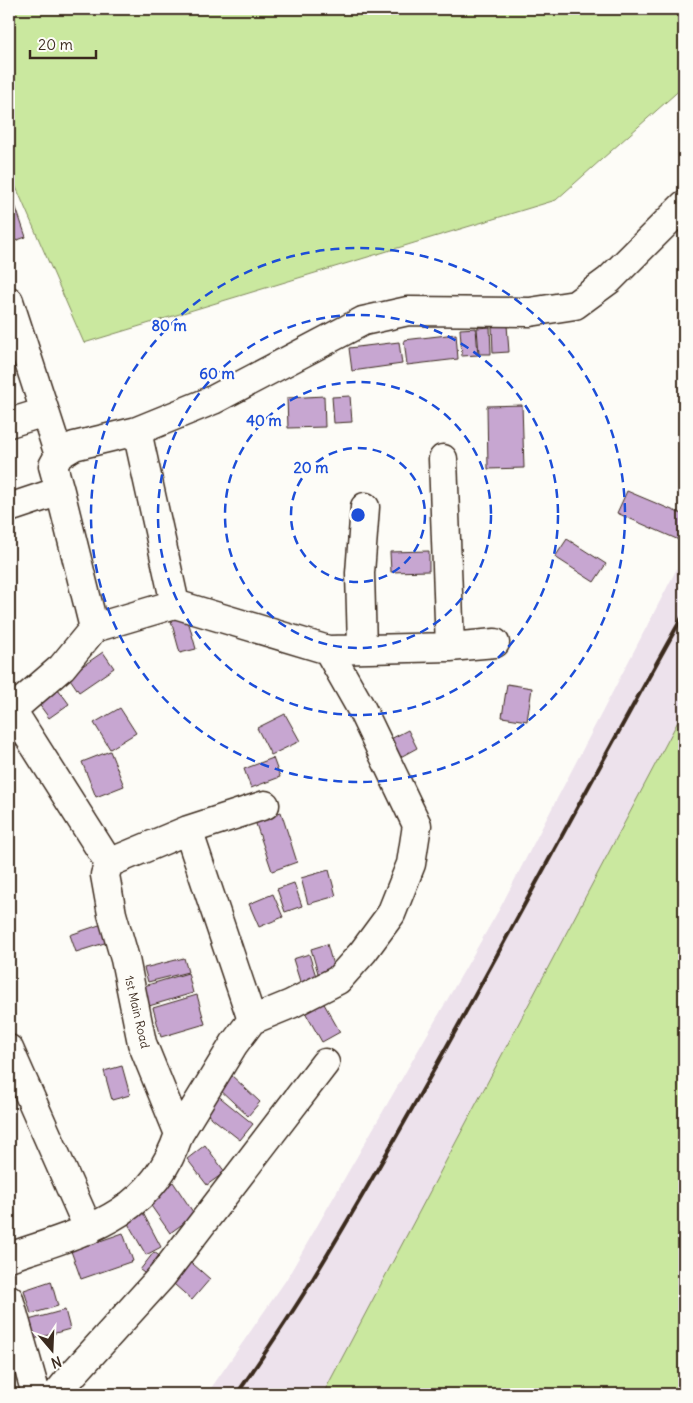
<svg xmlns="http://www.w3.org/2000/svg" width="693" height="1403" viewBox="0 0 693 1403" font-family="Delius,sans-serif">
  <rect width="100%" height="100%" fill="#fdfcf7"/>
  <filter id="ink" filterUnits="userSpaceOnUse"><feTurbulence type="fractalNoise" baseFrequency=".02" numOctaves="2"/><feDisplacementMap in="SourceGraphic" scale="10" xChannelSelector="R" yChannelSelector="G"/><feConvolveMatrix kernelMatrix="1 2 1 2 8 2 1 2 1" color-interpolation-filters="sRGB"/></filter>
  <g filter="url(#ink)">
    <path fill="#ede2ec" d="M684,555v839h-477l79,-114 214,-372z"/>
    <path fill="#cae89f" stroke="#82895e" d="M9,9h675v77l-128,114 -472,143 -75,-172z
      M684,710v684h-361z"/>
    <path fill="#c7a6d1" stroke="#3b2a1e" d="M9,193h2l15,44 -17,6z
      M507,325l2,27 -16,1 -1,-27z
      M490,327l1,27h-12l-2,-26z
      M476,328l2,27 -16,1 -2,-27z
      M456,334l2,25 -51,6 -3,-25z
      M399,342l3,22 -50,7 -3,-23z
      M324,396l1,31 -37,1 -1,-30z
      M350,396l2,26 -18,1 -2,-26z
      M522,405l2,63 -36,1 -1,-63z
      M627,491l57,24v14l-5,11 -62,-27z
      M567,539l39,25 -12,18 -39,-25z
      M429,551v20l-38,1 -1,-20z
      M186,613l10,36 -16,4 -10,-36z
      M103,652l11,16 -35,24 -11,-16z
      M53,682l16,22 -20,14 -16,-22z
      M507,684l25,4 -5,33 -25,-4z
      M120,708l16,25 -26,16 -16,-26z
      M285,714l15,27 -29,14 -14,-27z
      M408,730l9,18 -22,12 -10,-18z
      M110,751l14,35 -28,11 -14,-35z
      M273,758l7,19 -29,11 -7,-19z
      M281,812l16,50 -25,9 -17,-50z
      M329,870l7,26 -28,8 -7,-26z
      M294,883l8,23 -17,6 -8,-23z
      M273,894l10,23 -24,10 -10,-23z
      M108,922l6,18 -38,12 -6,-17z
      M327,944l9,32 -16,4 -9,-31z
      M309,954l10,32 -16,5 -10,-32z
      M184,958l4,14 -40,10 -4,-14z
      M188,973l5,20 -44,13 -5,-20z
      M197,995l8,29 -44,13 -8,-29z
      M319,995l21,37 -18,10 -21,-37z
      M122,1066l8,29 -18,5 -8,-29z
      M230,1074l30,28 -12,14 -31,-29z
      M211,1090l42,34 -13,16 -42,-33z
      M205,1145l20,27 -18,13 -20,-26z
      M173,1182l22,33 -25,18 -23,-33z
      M142,1211l19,36 -15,8 -20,-35z
      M123,1233l10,28 -52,18 -10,-28z
      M154,1252l15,11 -14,18 -15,-11z
      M185,1257l25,22 -18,21 -26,-23z
      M51,1281l7,25 -27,8 -7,-24z
      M65,1310l5,19 -40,11 -5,-19z
      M18,1353l6,19 -15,5v-21z"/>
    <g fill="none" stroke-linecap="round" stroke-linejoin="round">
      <g stroke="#3b2a1e" stroke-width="31">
        <path id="minor" d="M9,301l50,154
          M9,423l36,-11
          M137,431l38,173
          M443,459l7,188
          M9,508l51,-17
          M94,628l-34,-137 -7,-25 6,-11 15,-9 63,-15 76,-31 150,-79 45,-10 122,1 45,-7 34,-25 75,-75
          M362,648l-2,-75 5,-66
          M328,650l122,-3 45,-4
          M12,710l97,153
          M9,721l3,-11 50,-43 32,-39 81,-24 153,46 34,60 55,115 -6,39 -20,50 -28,38 -25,28 -47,24 -39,16 -18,24 -55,90c-27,83 -97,98 -170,123
          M188,830l64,190
          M9,1049l80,181
          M179,1134l-37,-91 -17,-84 -13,-45 -7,-39 4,-12 79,-33 77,-25
          M9,1299l27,95
          M57,1394l17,-21 88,-97 163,-213"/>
      </g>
      <use href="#minor" stroke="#fdfcf7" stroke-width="28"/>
      <path stroke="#3b2a1e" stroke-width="4" d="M237,1394c26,-38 53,-77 77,-117 131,-217 246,-443 370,-663"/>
    </g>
  </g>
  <g fill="none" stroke="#1d4ed8" stroke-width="2.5" stroke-dasharray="9 6">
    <circle cx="358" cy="515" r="67"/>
    <circle cx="358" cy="515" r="133"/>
    <circle cx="358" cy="515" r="200"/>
    <circle cx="358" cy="515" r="267"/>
  </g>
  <g text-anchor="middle" stroke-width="4.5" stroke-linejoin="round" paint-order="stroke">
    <g font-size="12" fill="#3b2a1e" stroke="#fdfcf7">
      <text transform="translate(137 1012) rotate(77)" y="4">1st Main Road</text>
    </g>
  </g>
  <circle cx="358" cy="515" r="8" fill="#1d4ed8" stroke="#fdfcf7" stroke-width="2.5"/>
  <g font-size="15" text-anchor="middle" font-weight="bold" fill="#1d4ed8" stroke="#fdfcf7" stroke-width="4.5" stroke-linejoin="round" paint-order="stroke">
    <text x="169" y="331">80 m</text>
    <text x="217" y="379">60 m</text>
    <text x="264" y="426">40 m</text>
    <text x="311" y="473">20 m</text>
  </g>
  <rect width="693" height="1403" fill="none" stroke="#fdfcf7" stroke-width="30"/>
  <rect x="15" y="15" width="663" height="1373" fill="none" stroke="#3b2a1e" stroke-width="2" filter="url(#ink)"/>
  <g transform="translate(52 1350) rotate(161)" stroke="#fdfcf7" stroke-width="4" paint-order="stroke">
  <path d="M0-4L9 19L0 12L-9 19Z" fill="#3b2a1e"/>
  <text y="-8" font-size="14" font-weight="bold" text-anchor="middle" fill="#3b2a1e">N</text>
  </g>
  <path d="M30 50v8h66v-8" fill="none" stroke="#3b2a1e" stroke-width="2.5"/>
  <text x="38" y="50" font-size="15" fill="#3b2a1e" stroke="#fdfcf7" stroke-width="4" paint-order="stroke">20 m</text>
</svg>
